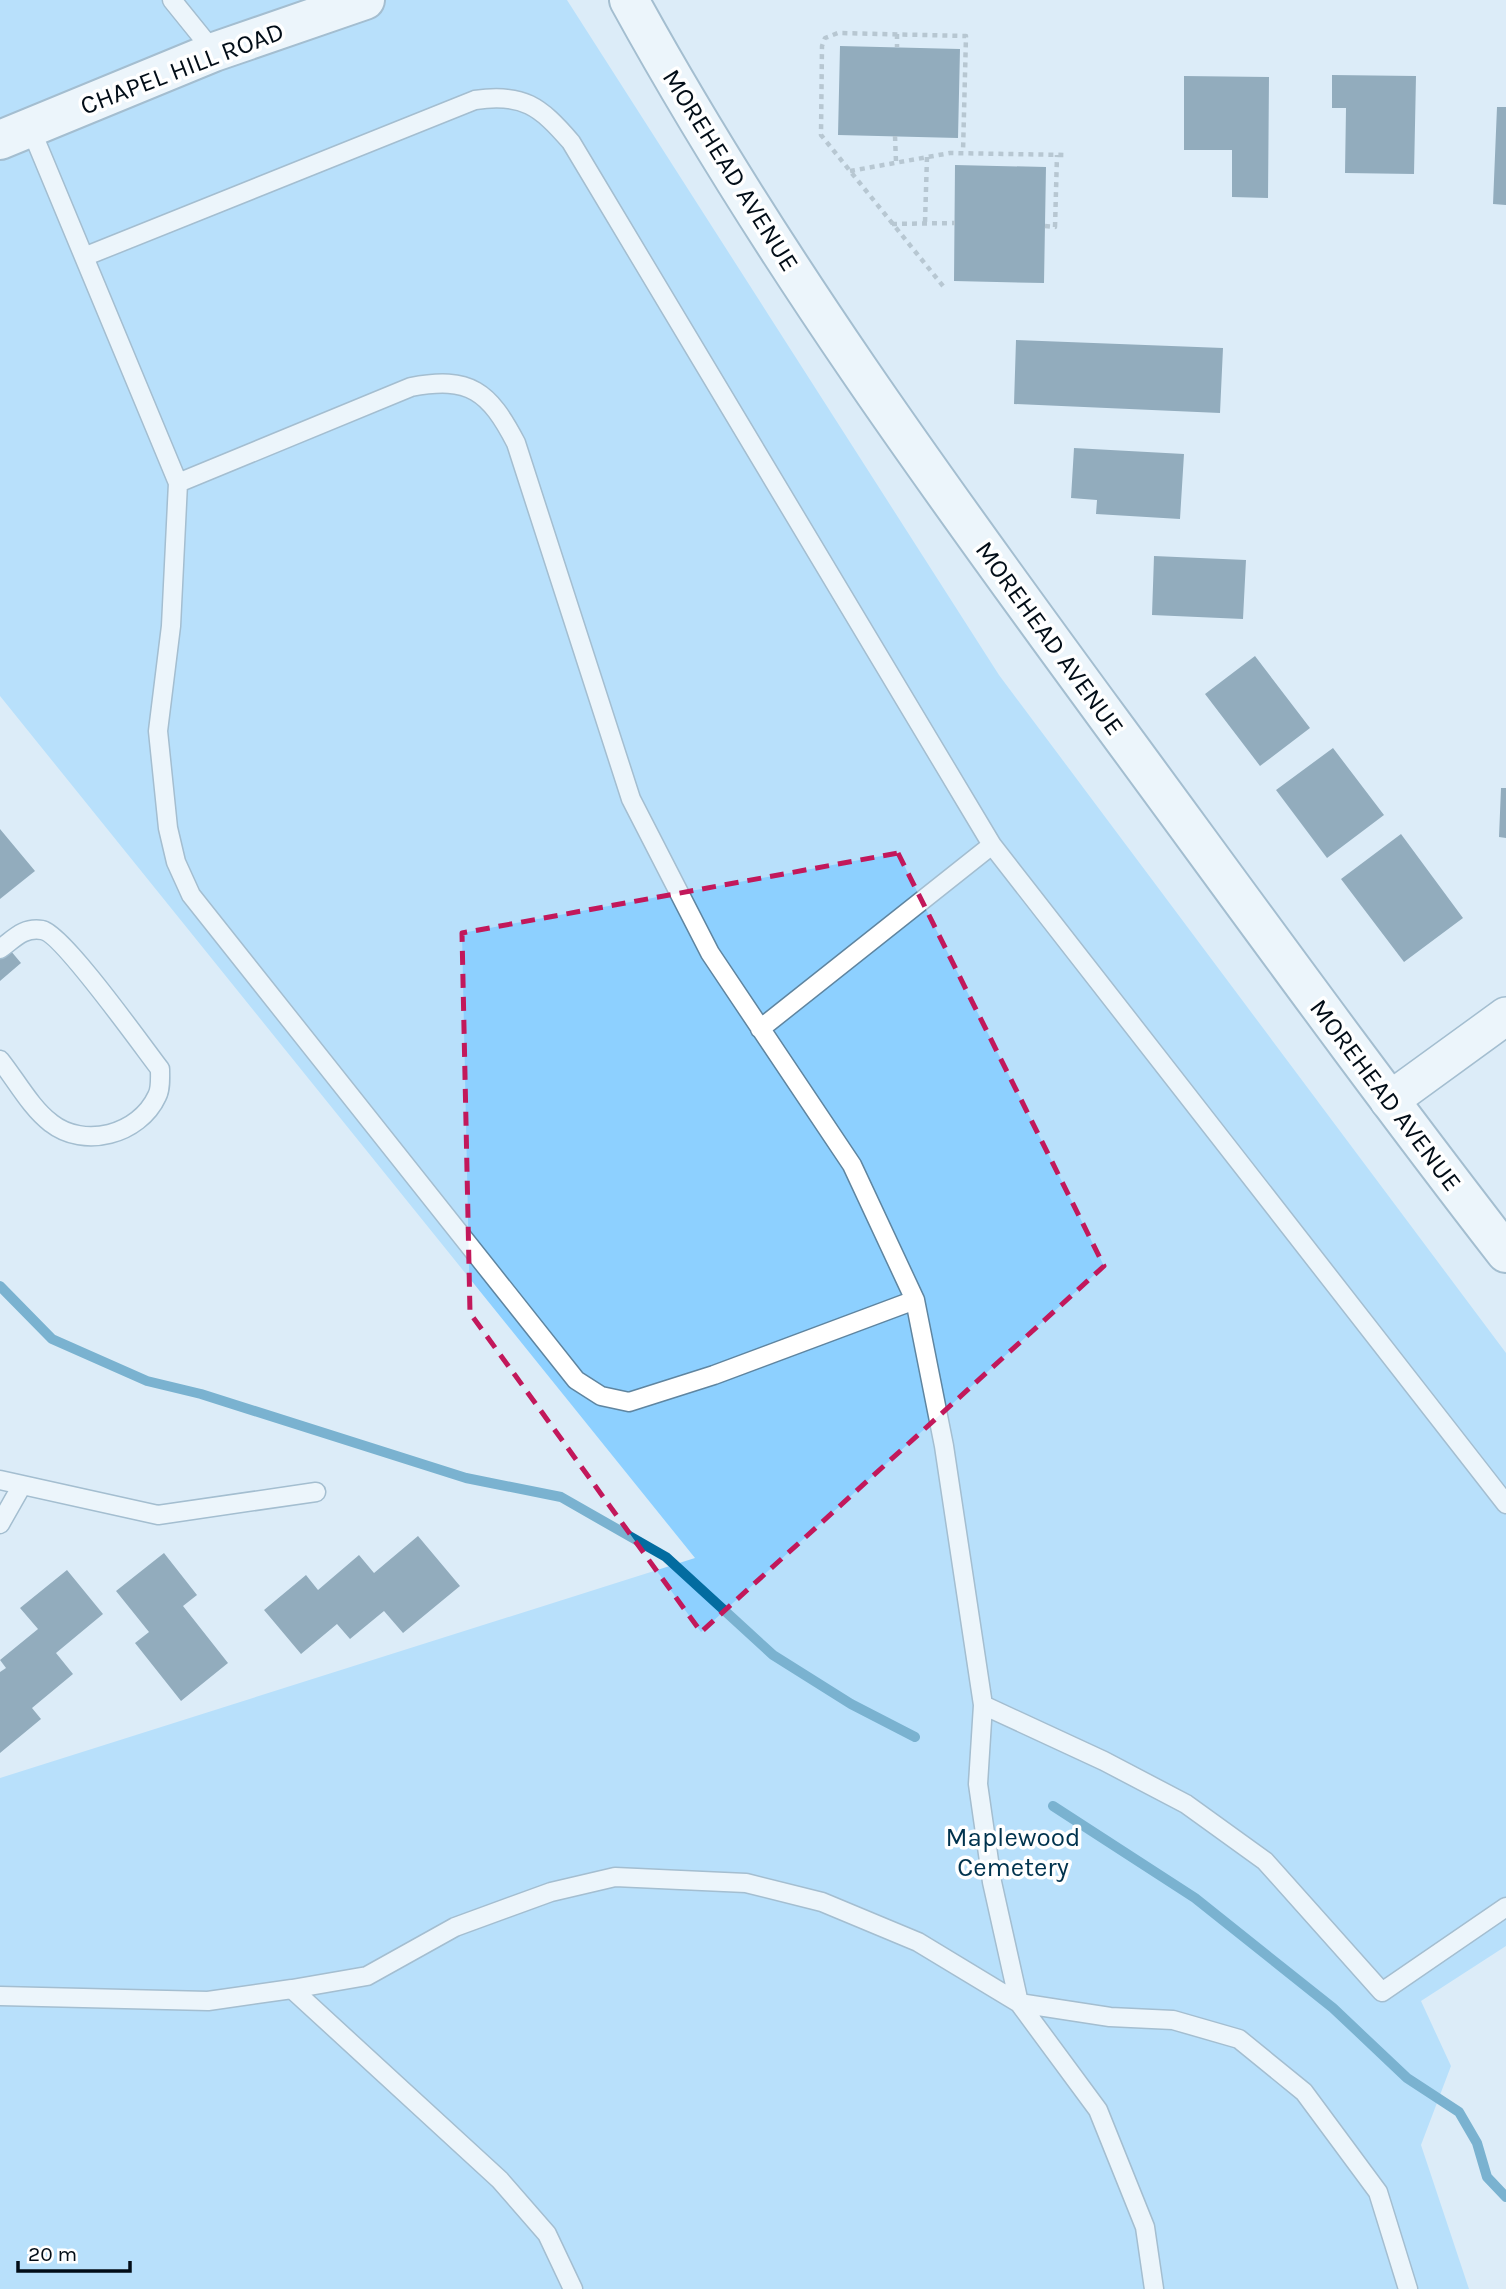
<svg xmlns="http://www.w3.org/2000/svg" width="1506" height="2289" viewBox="0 0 1506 2289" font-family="Karla,sans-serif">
  <rect width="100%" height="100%" fill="#dcecf8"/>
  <path fill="#8dd0ff" d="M0,0h567l432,675 507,678v593l-85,55 30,65 -30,79 48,144h-1469v-511l695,-220 -695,-862z"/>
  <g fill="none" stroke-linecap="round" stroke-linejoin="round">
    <path stroke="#036ca0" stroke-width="10" d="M0,1286l52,53 95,42 54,13 265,84 95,19 105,60 107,98 78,49 64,33
      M1053,1806l142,92 138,110 74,70 52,34 18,31 10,34 19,20"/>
  </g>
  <path fill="#395e77" d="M840,46l120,3 -2,89 -120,-3z
    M1332,75l84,1 -2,98 -69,-1 1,-65h-14z
    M1184,76l85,1 -1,121 -36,-1v-47h-48z
    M1497,107h9v98l-13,-1z
    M955,165l91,2 -2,116 -90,-2z
    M1016,340l207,8 -3,65 -206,-9z
    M1074,448l110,6 -4,65 -84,-5 1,-14 -26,-2z
    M1154,556l92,4 -3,59 -91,-4z
    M1255,656l55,72 -50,38 -55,-72z
    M1333,748l51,67 -57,43 -51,-68z
    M1501,788h5v50l-7,-1z
    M0,829l35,42 -35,28z
    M1401,834l62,84 -59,44 -63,-83z
    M0,938l21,25 -21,18z
    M418,1536l42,50 -57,47 -19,-22 -34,28 -13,-15 -36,30 -37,-44 42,-35 12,15 41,-35 15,18z
    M164,1553l33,42 -14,11 45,57 -47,38 -46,-58 14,-11 -33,-41z
    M67,1570l36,44 -47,39 17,21 -41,34 9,11 -41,34v-81l6,-4 -6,-8 38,-31 -18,-21z"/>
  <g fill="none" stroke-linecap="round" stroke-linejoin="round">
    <g stroke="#5f85a0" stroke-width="21">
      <path id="service" d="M172,0l42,52
        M30,127l148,356 -7,143 -13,105 10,97 8,34 15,33 385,485 25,16 28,6 85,-27 201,-75
        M86,256l389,-156c48,-7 65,6 96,42l421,703 514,659
        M178,483l233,-96c59,-11 78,4 105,56l115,356 79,154 142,212 63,135 29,146 39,259 121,56 82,43 79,57 117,131 124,-85
        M0,949c14,-10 23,-22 42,-19 20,3 101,117 118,139 0,8 1,20 -3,27 -18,39 -73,53 -106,27 -20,-15 -35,-43 -51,-63
        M760,1029l232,-184
        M0,1480l158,35 158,-23
        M0,1524l21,-37
        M983,1705l-5,79 14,98 27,121 91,14 63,3 66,19 65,53 74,100 30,97
        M292,1989l208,191 47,54 26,55
        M0,1996l208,5 84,-12 75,-13 88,-49 96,-35 64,-15 131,6 76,19 96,40 101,61 79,107 47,117 9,62"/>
    </g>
    <g stroke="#5f85a0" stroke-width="40">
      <path id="minor" d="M1389,1101l117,-85"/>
    </g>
    <g stroke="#5f85a0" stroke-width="42">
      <path id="tertiary" d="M629,0c139,253 311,489 482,722 131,178 260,357 395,531
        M0,140l214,-88 151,-52"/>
    </g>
    <path stroke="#8b99a4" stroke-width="4.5" stroke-dasharray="5 5" stroke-linecap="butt" d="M897,34v13
      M895,136l1,26
      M850,171l100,-18 117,2
      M925,222l2,-65
      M892,224l63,-1
      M1045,226l10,1 2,-72
      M943,286l-122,-151 1,-89 3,-8 13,-5 128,3 -3,116"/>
    <use href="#service" stroke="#fff" stroke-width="18"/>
    <use href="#minor" stroke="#fff" stroke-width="37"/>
    <use href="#tertiary" stroke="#fff" stroke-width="38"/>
  </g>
  <path d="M0 0H1506V2289H0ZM898,853l206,413 -403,366 -231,-319 -8,-380z" fill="#dcecf8" fill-opacity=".55" fill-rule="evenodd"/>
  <path fill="none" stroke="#c2185b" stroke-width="5" stroke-dasharray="14 9" stroke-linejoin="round" d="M898,853l206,413 -403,366 -231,-319 -8,-380z"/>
  <g text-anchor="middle" stroke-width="7" stroke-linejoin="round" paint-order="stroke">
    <g font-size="26" fill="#020d17" stroke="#fff">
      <text transform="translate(182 68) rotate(-21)" y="9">CHAPEL HILL ROAD</text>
      <text transform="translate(731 170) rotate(58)" y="9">MOREHEAD AVENUE</text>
      <text transform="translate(1050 638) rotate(54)" y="9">MOREHEAD AVENUE</text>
      <text transform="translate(1386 1095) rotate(53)" y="9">MOREHEAD AVENUE</text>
    </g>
    <g font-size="26" fill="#00334e" stroke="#fff">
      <text x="1013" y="1846">Maplewood<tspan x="1013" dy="30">Cemetery</tspan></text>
    </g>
  </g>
  <path d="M18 2261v10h112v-10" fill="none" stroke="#020d17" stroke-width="3.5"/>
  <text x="28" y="2261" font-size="21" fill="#020d17" stroke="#ffffff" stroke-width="5" paint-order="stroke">20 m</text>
</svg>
